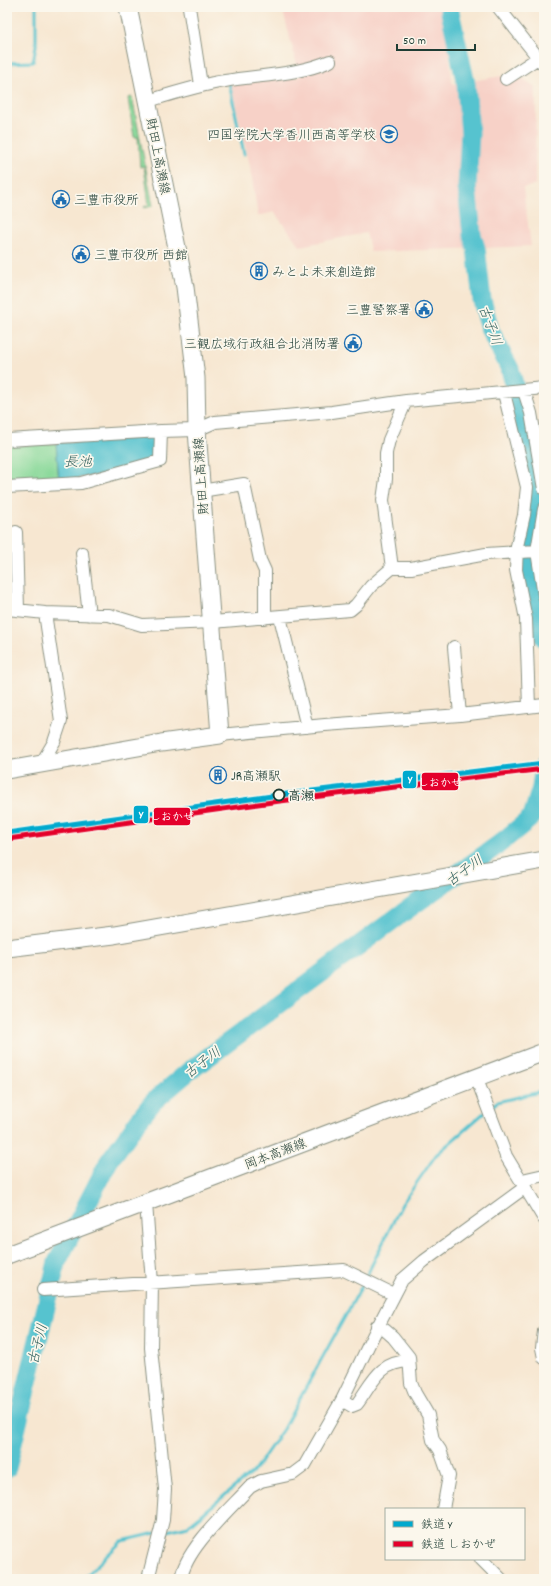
<svg xmlns="http://www.w3.org/2000/svg" width="551" height="1586" viewBox="0 0 551 1586" font-family="Dekko,'Klee One',sans-serif">
  <rect width="100%" height="100%" fill="#fbf7ec"/>
  <filter id="ink" filterUnits="userSpaceOnUse"><feTurbulence type="fractalNoise" baseFrequency=".025" numOctaves="2"/><feDisplacementMap in="SourceGraphic" scale="8" xChannelSelector="R" yChannelSelector="G"/><feConvolveMatrix kernelMatrix="1 2 1 2 8 2 1 2 1" color-interpolation-filters="sRGB"/></filter>
  <filter id="wash" filterUnits="userSpaceOnUse"><feTurbulence type="fractalNoise" baseFrequency=".012" numOctaves="4" result="noise"/><feDisplacementMap in="SourceGraphic" scale="16" xChannelSelector="R" yChannelSelector="G"/><feGaussianBlur stdDeviation="0.9" result="paint"/><feColorMatrix in="noise" values="0 0 0 0 0 0 0 0 0 0 0 0 0 0 0 0 0 1.4 0 .05"/><feComposite in="paint" operator="in"/></filter>
  <g filter="url(#wash)">
    <rect width="100%" height="100%" fill="#f7e7d1"/>
    <path fill="#f7d1c7" d="M282,7h163l7,77 63,-10 21,13 -1,98 -12,3 8,58 -160,6 -5,-19 -66,13 -26,-34 -16,4 -8,-50 -19,-81 69,-8z"/>
    <path fill="#87d898" stroke="#538a66" d="M132,97l21,109 -9,2 1,-2 4,-1 -5,-39 -4,1 -2,-30h-4l-6,-39z
      M56,443l3,38 -52,4v-39z"/>
    <path fill="#56c3cf" stroke="#3a8082" d="M157,437v24l-44,12 -54,8 -3,-38z"/>
    <g fill="none" stroke-linecap="round" stroke-linejoin="round">
      <path stroke="#56c3cf" stroke-width="3" d="M7,63l26,-1 3,-16v-39
        M229,83l15,71
        M491,1107l6,-5 47,-11
        M366,1277l36,-73 34,-49 49,-43
        M163,1532l25,-6 67,-56 28,-41 81,-147
        M83,1579l39,-38 34,-8"/>
      <path stroke="#56c3cf" stroke-width="19" d="M449,7l17,77 4,49 -3,54 5,48 4,13 6,52 8,30 20,39 11,41 12,59 2,31 -7,40 1,30 15,68
        M7,1468l50,-206 52,-101 29,-40 15,-19 35,-30 216,-160 94,-67 34,-28 9,-29 3,-22"/>
    </g>
  </g>
  <g filter="url(#ink)">
    <g fill="none" stroke-linecap="round" stroke-linejoin="round">
      <g stroke="#8b9282" stroke-width="14">
        <path id="street" d="M189,7l12,78
          M498,7l46,58
          M506,79l32,-21
          M148,101c26,-8 51,-16 77,-20 35,-6 73,-6 105,-20
          M524,391l7,22 13,76
          M504,393l23,94 -3,28 -7,31 -1,24 10,49 3,88
          M7,440l154,-9 36,-1 18,-8 117,-10 74,-11 138,-13
          M7,487l74,-4 79,-22 1,-30
          M201,491l43,-7 16,76 5,11v47
          M544,509l-7,42 7,45
          M16,532l2,78
          M82,553l7,62
          M392,568l-9,-68 3,-21v-26l3,-13 17,-39
          M7,609l38,4 64,2 33,10 71,-3 137,-12 6,-5 15,-19 21,-18h19l75,-14 51,-3
          M280,617l27,110
          M454,647l6,68
          M220,735l105,-10 135,-10 84,-10
          M41,764l13,-22 7,-21 -16,-108
          M476,1077l30,79 38,63
          M522,1180l22,-5
          M146,1203l6,80 -1,65 14,141 -2,31 -15,59
          M43,1290l301,-20 49,24
          M377,1326l8,4 8,7 16,20 2,26 4,10 13,22 5,25 7,10 9,26 -6,33
          M544,1331l-2,17 2,10
          M342,1400l10,6 5,-2c16,-22 22,-42 52,-43
          M481,1559l20,20
          M181,1579c4,-30 48,-69 69,-92l11,-6 32,-7 12,-9 37,-65 31,-64 29,-56 22,-19 100,-73"/>
      </g>
      <g stroke="#8b9282" stroke-width="19">
        <path id="secondary" d="M7,770l154,-27 59,-8 -23,-305 -1,-52 -11,-91 -57,-280
          M7,948l107,-13 430,-75
          M7,1255l537,-203"/>
      </g>
      <use href="#street" stroke="#fff" stroke-width="12"/>
      <use href="#secondary" stroke="#fff" stroke-width="17"/>
      <g stroke="#fbf7ec" stroke-width="8">
        <path id="rail-1" d="M7,833l272,-38 265,-32"/>
      </g>
      <g stroke="#fbf7ec" stroke-width="8">
        <path id="rail-2" d="M8,839l272,-38 264,-32"/>
      </g>
      <use href="#rail-1" stroke="#00a9ce" stroke-width="5"/>
      <use href="#rail-2" stroke="#e4002b" stroke-width="5"/>
    </g>
  </g>
  <defs>
    <g id="school-ring" transform="scale(0.9)"><circle r="9.5" fill="#fbf7ec" stroke="#1f6fb2" stroke-width="1.5"/><path d="M0-5L7-2L0 1L-7-2ZM-4 1L0 2.5L4 1V4Q0 6-4 4Z" fill="#1f6fb2"/></g>
    <g id="civic-ring" transform="scale(0.9)"><circle r="9.5" fill="#fbf7ec" stroke="#1f6fb2" stroke-width="1.5"/><path d="M-.6-6.5H3V-4.5H.6V-3L4-1V1h2V6H-6V1h2V-1L-.6-3ZM-1.2 2.5V6h2.4V2.5Z" fill="#1f6fb2"/></g>
    <g id="building-ring" transform="scale(0.9)"><circle r="9.5" fill="#fbf7ec" stroke="#1f6fb2" stroke-width="1.5"/><path d="M-4-6H4V6H1V3H-1V6H-4ZM-2.5-4.3h1.7v1.8h-1.7ZM.8-4.3h1.7v1.8H.8ZM-2.5-1h1.7V.8h-1.7ZM.8-1h1.7V.8H.8Z" fill="#1f6fb2"/></g>
  </defs>
  <g fill-rule="evenodd">
    <use href="#school-ring" x="389" y="134"/>
    <use href="#civic-ring" x="61" y="199"/>
    <use href="#civic-ring" x="81" y="254"/>
    <use href="#building-ring" x="259" y="271"/>
    <use href="#civic-ring" x="424" y="309"/>
    <use href="#civic-ring" x="353" y="343"/>
    <use href="#building-ring" x="218" y="775"/>
  </g>
  <circle fill="#fbf7ec" stroke="#1f3d34" stroke-width="2" cx="279" cy="795" r="5.5"/>
  <g text-anchor="middle" stroke-width="3.5" stroke-linejoin="round" paint-order="stroke">
    <g font-size="13" fill="#1f3d34" stroke="#fbf7ec" text-anchor="start">
      <text x="376" y="139" text-anchor="end">四国学院大学香川西高等学校</text>
      <text x="74" y="204">三豊市役所</text>
      <text x="94" y="259">三豊市役所 西館</text>
      <text x="272" y="276">みとよ未来創造館</text>
      <text x="411" y="314" text-anchor="end">三豊警察署</text>
      <text x="340" y="348" text-anchor="end">三観広域行政組合北消防署</text>
      <text x="231" y="780">JR高瀬駅</text>
    </g>
    <g font-size="13" fill="#1f3d34" stroke="#fbf7ec">
      <text transform="translate(159 156) rotate(79)" y="5">財田上高瀬線</text>
      <text transform="translate(200 476) rotate(-94)" y="5">財田上高瀬線</text>
      <text transform="translate(275 1153) rotate(-21)" y="5">岡本高瀬線</text>
    </g>
    <g font-size="13" font-weight="bold" fill="#1f3d34" stroke="#fbf7ec" text-anchor="start">
      <text x="288" y="800">高瀬</text>
    </g>
    <g font-size="14" font-style="italic" fill="#2d5e5b" stroke="#fbf7ec">
      <text transform="translate(491 325) rotate(70)" y="5">古子川</text>
      <text x="78" y="466">長池</text>
      <text transform="translate(464 870) rotate(-36)" y="5">古子川</text>
      <text transform="translate(202 1062) rotate(-37)" y="5">古子川</text>
      <text transform="translate(37 1344) rotate(-76)" y="5">古子川</text>
    </g>
  </g>
  <g stroke="#fbf7ec" stroke-width="1.5">
    <rect x="402" y="770" width="15" height="19" rx="4" fill="#00a9ce"/>
    <rect x="421" y="772" width="38" height="19" rx="4" fill="#e4002b"/>
    <rect x="133" y="805" width="16" height="19" rx="4" fill="#00a9ce"/>
    <rect x="153" y="807" width="38" height="19" rx="4" fill="#e4002b"/>
  </g>
  <g font-size="11" text-anchor="middle" font-weight="bold" fill="#fff">
    <text x="410" y="783">Y</text>
    <text x="440" y="786">しおかぜ</text>
    <text x="141" y="818">Y</text>
    <text x="172" y="820">しおかぜ</text>
  </g>
  <rect width="551" height="1586" fill="none" stroke="#fbf7ec" stroke-width="24"/>
  <rect x="385" y="1508" width="140" height="52" fill="#fbf7ec" stroke="#a3ada2"/>
  <rect x="393" y="1521" width="20" height="6" fill="#00a9ce" stroke="#a3ada2"/>
  <text x="421" y="1528" font-size="12" fill="#1f3d34">鉄道 Y</text>
  <rect x="393" y="1541" width="20" height="6" fill="#e4002b" stroke="#a3ada2"/>
  <text x="421" y="1548" font-size="12" fill="#1f3d34">鉄道 しおかぜ</text>
  <path d="M397 44v6h78v-6" fill="none" stroke="#1f3d34" stroke-width="2"/>
  <text x="403" y="44" font-size="12" fill="#1f3d34" stroke="#fbf7ec" stroke-width="3" paint-order="stroke">50 m</text>
</svg>
